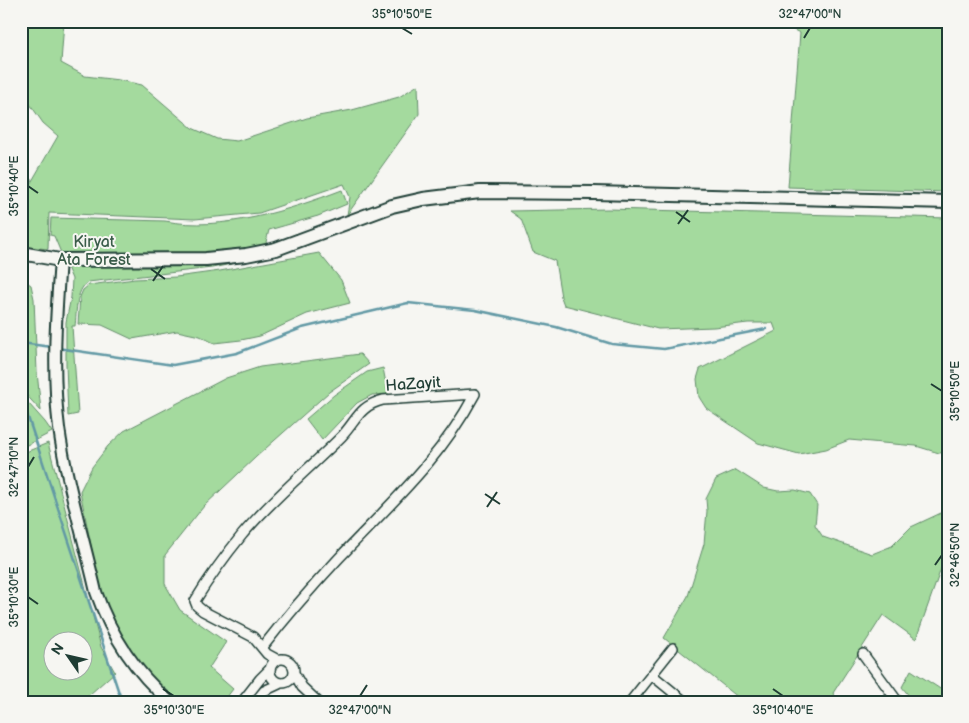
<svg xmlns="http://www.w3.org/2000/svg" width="969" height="723" viewBox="0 0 969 723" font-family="'Balsamiq Sans',sans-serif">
  <rect width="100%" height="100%" fill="#f6f6f2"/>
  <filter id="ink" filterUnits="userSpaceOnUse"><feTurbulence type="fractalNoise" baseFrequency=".02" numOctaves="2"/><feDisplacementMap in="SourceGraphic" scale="10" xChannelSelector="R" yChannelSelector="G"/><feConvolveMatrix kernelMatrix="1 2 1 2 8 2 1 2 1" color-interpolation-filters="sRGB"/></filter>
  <g filter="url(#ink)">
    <path fill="#a4da9e" stroke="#628c69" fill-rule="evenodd" d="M21,21h43l-3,42 24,13 34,4 23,5 50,43 25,11 20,2 70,-23 45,-8 47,-13 19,-12 1,29 -72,101 3,-18 -6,-13 -85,29 -64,6 -146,-6 -1,36 -27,-3v-46l37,-64 -15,-13 -22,-32z
      M775,21h173v171l-160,-5 12,-154z
      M342,190l5,14 -29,12 -49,14 -3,12 4,8 -5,7 -53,11 -124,14c-13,9 -11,29 -13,44h-3l6,88 -10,2 -2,-52v-42l5,-25 1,-18 -18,-43 -4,-1 1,-17 114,3c56,11 125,-11 177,-31z
      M608,209l340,9v234l-9,1 -23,-7 -67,-6 -23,9 -27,5 -41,-11 -52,-35 -7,-11 -2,-18 3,-10 76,-38 -3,-8h-25l-34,4 -56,2 -94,-24 -3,-8 -6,-36 -22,-9 -12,-33 -11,-8z
      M319,253l22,27 9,23 -43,11 -47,22 -19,4 -27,3 -14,-7 -23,-5 -45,8 -30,-14 -24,-1 2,-27 3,-7 6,-5 46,-6 41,-2 44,-6z
      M21,278l10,7 3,14 3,73 4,39 -20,-22z
      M360,354l9,10 -40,28 -73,65 -52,49 -39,49v29l15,26 46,32 -17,26 24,21 -10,13h-47l-23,-20 -21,-27 -22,-40 -13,-40 -17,-84 12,-24 16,-21 16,-15 102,-53 34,-11z
      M383,368l5,26 -16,1 -15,8 -35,37 -16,-21 28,-24 33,-23z
      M21,395l24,27 7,10 -31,16z
      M48,443l53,204 14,25 -34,30h-60v-248zM52,640h30v30h-30z
      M736,470l28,18 14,3 17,-1 15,4 7,11 -2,20 8,12 49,17 20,-8 19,-19 30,-14h7v36l-32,90 -33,-24 -50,78 5,9h-94l-80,-64 24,-42 16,-52 3,-33 -1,-12 10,-20z
      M911,670l34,22 -7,10h-24l-12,-15z"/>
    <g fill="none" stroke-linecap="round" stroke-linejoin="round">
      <path stroke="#6299a5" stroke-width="2.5" d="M21,343l31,4
        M57,348l116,17 64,-12 65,-25 106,-25 67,7 81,17 56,17 52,5 102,-20
        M21,396l101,306"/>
      <g stroke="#1f3d34" stroke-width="12">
        <path id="minor" d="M262,648c24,-31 50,-61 77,-90 50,-53 101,-98 136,-164l-92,6c-24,6 -26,20 -41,36 -33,33 -70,63 -100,99 -17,21 -33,43 -47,66l2,5 6,5 50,26 14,17 11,6
          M863,654l35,48
          M270 671a12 12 0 1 1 24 0a12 12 0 1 1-24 0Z
          M294,673l8,14 16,15
          M652,675l33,27
          M242,702l18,-23 9,-9
          M255,702l9,-11 15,-7
          M630,702l43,-54"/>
      </g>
      <g stroke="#1f3d34" stroke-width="14">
        <path id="tertiary" d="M60,260c-4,55 -8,113 -1,168 7,53 25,111 37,164 15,43 39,80 74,110"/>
      </g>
      <g stroke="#1f3d34" stroke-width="16">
        <path id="secondary" d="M21,253l39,7 146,-1 40,-4 30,-6 116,-43 31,-7 57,-7 114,1 354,9"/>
      </g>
      <use href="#minor" stroke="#f6f6f2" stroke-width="9"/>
      <use href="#tertiary" stroke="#f6f6f2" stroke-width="10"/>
      <use href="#secondary" stroke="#f6f6f2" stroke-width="12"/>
    </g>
  </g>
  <path fill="none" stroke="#1f3d34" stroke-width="2" d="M402,28l10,6M804,38l6,-10M28,186l10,7M676,212l14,10M678,224l10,-14M151,269l14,10M153,281l10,-15M931,384l11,7M28,467l6,-10M485,494l15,10M487,507l10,-15M935,565l7,-10M28,597l10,7M163,689l11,7M773,689l10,7M360,696l7,-11"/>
  <g text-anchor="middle" stroke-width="4" stroke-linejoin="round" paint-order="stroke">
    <g font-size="16" fill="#3a5c49" stroke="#f6f6f2">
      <text x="94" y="247">Kiryat<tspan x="94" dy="18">Ata Forest</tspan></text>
    </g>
    <g font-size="16" fill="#1f3d34" stroke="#f6f6f2">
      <text transform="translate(413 383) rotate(-4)" y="6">HaZayit</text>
    </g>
  </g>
  <rect width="969" height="723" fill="none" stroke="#f6f6f2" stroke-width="55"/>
  <g transform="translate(68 656) rotate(304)"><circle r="24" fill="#f6f6f2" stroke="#a0aca6"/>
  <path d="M0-4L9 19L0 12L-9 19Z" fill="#1f3d34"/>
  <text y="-8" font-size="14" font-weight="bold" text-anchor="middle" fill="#1f3d34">N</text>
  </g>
  <rect x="28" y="28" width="914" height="668" fill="none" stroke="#1f3d34" stroke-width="2"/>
  <g font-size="12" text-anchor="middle" fill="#1f3d34">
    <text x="402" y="18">35°10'50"E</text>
    <text x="810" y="18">32°47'00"N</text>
    <text transform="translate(14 186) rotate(-90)" y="4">35°10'40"E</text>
    <text transform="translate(955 391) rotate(-90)" y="4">35°10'50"E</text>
    <text transform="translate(14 467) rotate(-90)" y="4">32°47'10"N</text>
    <text transform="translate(955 555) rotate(-90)" y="4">32°46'50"N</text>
    <text transform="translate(14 597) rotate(-90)" y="4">35°10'30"E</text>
    <text x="174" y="714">35°10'30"E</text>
    <text x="360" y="714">32°47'00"N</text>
    <text x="783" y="714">35°10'40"E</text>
  </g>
</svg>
